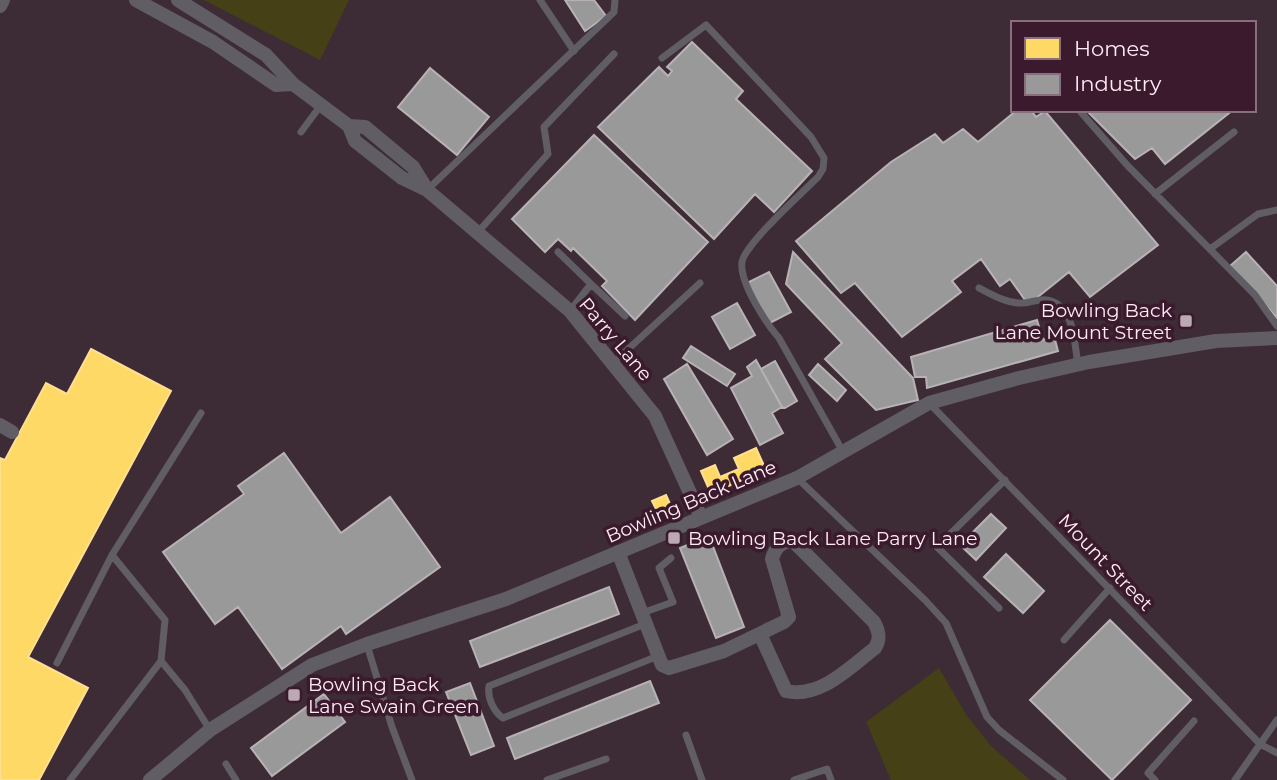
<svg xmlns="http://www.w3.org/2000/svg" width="1277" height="780" viewBox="0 0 1277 780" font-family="Montserrat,sans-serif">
  <rect width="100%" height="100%" fill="#3d2c36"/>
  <path fill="#454016" d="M204,0h145l-29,60z
    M939,668l28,48 24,30 39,34h-139l-25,-58z"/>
  <path fill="#ffd966" stroke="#ffdf91" stroke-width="2" d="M91,349l80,42 -143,266 60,31 -49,92h-39v-322l5,2 41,-77 21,11z
    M756,448l10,22 -49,21 -9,-4 -7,-16 14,-6 5,12 19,-8 -5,-11z
    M666,495l5,11 -1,4 -11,5 -7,-14z"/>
  <path fill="#999" stroke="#b8b2b5" stroke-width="2" d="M565,0h29l12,16 -21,15z
    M692,42l51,49 -7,8 76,72 -38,41 -19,-18 -41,45 -116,-112 61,-60 9,9 4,-5 -5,-4z
    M430,68l59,49 -32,38 -59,-48z
    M1017,110h14l5,7 9,-6 113,134 -68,52 -21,-25 -35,28h-9l-15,-21 -10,7 -19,-27 -29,22 9,11 -59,45 -47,-54 -14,10 -45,-52 95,-79 44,-28 8,9 20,-14 15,13z
    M1086,110h147l-68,54 -13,-16 -17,11z
    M594,135l114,107 -73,78 -33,-34 5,-5 -34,-33 -2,3 -13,-12 -13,13 -33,-33z
    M793,252l120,126 5,22 -42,10 -51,-51 17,-16 -56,-59z
    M1246,252l31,34v32l-47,-52z
    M769,272l22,40 -23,12 -21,-41z
    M737,303l18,32 -25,14 -18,-32z
    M1037,320l6,20 11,-4 4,15 -131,37 -1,-11h-11l-4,-20z
    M691,346l44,28 -8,12 -44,-28z
    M756,360l26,47 -10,6 11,20 -23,12 -29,-57 21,-12 -5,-9z
    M775,361l22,40 -12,7 -3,-1 -21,-38z
    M687,364l46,75 -26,16 -43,-76z
    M818,364l28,26 -9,11 -28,-26z
    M284,453l57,80 49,-36 50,70 -94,67 -5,-8 -59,43 -44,-62 -23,17 -52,-72 81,-58 -6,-8z
    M991,514l15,14 -30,32 -16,-15z
    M709,536l35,91 -28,11 -36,-90z
    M1006,554l38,37 -21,22 -39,-36z
    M609,587l10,27 -139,53 -10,-26z
    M1110,620l81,80 -79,80 -82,-80z
    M650,681l9,22 -144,56 -8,-21z
    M470,683l24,63 -23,9 -25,-63z
    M324,694l21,28 -73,54 -21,-28z"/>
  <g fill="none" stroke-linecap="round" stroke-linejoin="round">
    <path stroke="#605d64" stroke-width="7" d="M540,0l34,51
      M662,58l44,-33 105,112 13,21 -1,11 -5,8c-15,15 -73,67 -76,85 -3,20 24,61 37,76l63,112
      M1079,110l48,55 128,130 22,31
      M301,132l20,-27
      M427,190l187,-178 1,-12
      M1155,194l79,-62
      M478,232l70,-78 -4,-27 70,-73
      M1210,249l48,-35 19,-4
      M558,252l33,32
      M979,288c12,6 27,15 41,15 9,1 18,-5 27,-3 28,5 27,43 31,64
      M570,311l21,-27 34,32
      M613,363l87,-80
      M930,404l330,340 17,9
      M201,413l-89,142 53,65 -4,41 24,29 25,40
      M797,478l128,122 21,23 41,94 12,13 64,50
      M999,608l-62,-61 68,-67
      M642,613l31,-11 -14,-34 12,-10
      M645,624l-156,62c-2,12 5,26 14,32l155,-62
      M1064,640l46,-52
      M367,645l25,82 20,53
      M57,663l55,-108
      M686,735l16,45
      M226,764l10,16
      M70,780l91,-119
      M547,780l59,-21
      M794,780l33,-11 4,11
      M1155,780l-7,-7 46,-52
      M1235,780l42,-60"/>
    <path stroke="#605d64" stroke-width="14" d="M136,0l77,42 63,43 17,-1
      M178,0l88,55 27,29 56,42 16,1 48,40 13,21
      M0,6l3,-6
      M349,126l6,15 47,37 25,12 143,121 85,105 46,101
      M0,425l12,7
      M618,552l44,113 7,3 55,-17 60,-29 5,-5 -17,-58c3,-11 9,-18 21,-18l81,81c5,9 7,17 1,26 -25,19 -55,51 -89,43l-26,-57
      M150,780l60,-50 102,-65 55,-21 139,-45 291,-121 132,-75 90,-25 70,-16 127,-21 61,-3"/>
  </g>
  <g fill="#bba9b3" stroke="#3a1a2c" stroke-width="2.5">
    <rect x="1179" y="314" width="14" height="14" rx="3.5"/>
    <rect x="667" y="531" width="14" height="14" rx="3.5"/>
    <rect x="287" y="688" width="14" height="14" rx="3.5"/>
  </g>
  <g text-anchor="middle" stroke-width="7" stroke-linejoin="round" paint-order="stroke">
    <g font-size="19" fill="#ffecf6" stroke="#3a1a2c" text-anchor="start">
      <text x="1172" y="317" text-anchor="end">Bowling Back<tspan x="1172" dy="22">Lane Mount Street</tspan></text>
      <text x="688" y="545">Bowling Back Lane Parry Lane</text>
      <text x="308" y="691">Bowling Back<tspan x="308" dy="22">Lane Swain Green</tspan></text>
    </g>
    <g font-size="19" fill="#ffecf6" stroke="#3a1a2c">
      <text transform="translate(616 339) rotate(50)" y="7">Parry Lane</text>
      <text transform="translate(691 501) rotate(-23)" y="7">Bowling Back Lane</text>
      <text transform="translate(1106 562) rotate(46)" y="7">Mount Street</text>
    </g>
  </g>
  <rect x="1011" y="21" width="245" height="91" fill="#3a1a2c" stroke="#896e7d" stroke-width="2"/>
  <rect x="1025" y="38" width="35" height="21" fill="#ffd966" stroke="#896e7d" stroke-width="2"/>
  <text x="1074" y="56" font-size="21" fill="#ffecf6">Homes</text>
  <rect x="1025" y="74" width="35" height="21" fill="#999999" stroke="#896e7d" stroke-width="2"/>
  <text x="1074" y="91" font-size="21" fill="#ffecf6">Industry</text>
</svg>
